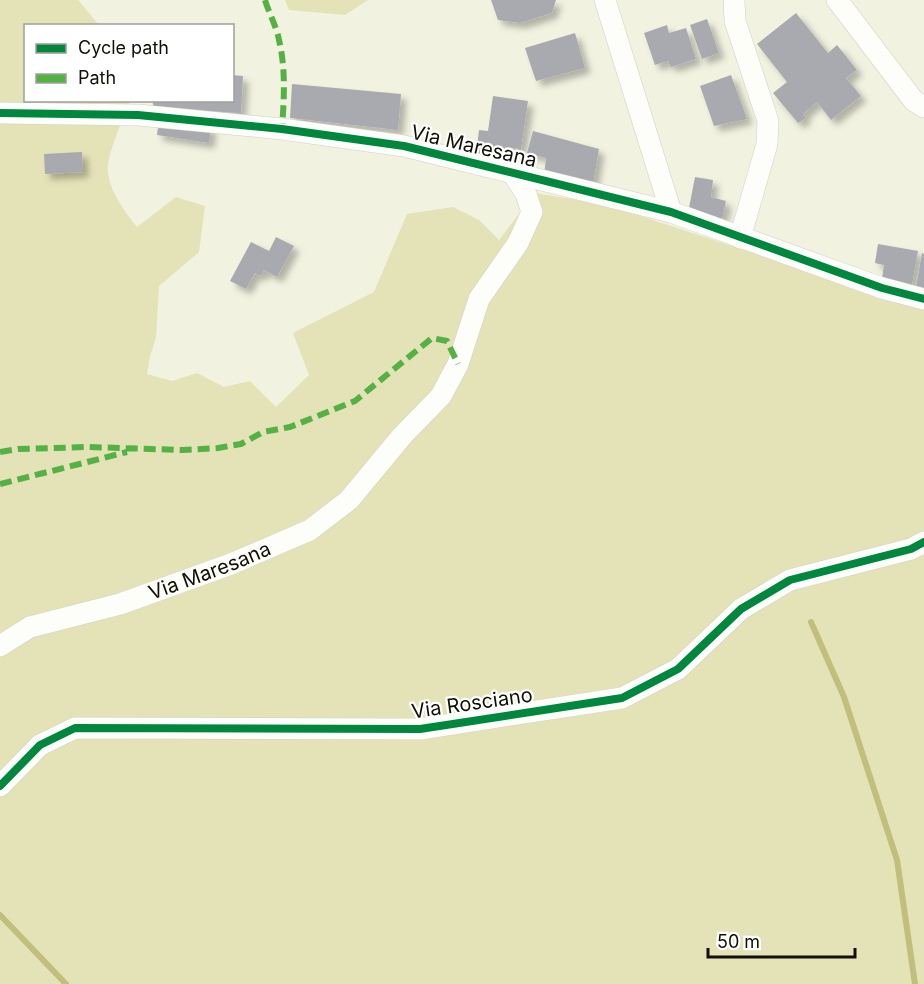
<svg xmlns="http://www.w3.org/2000/svg" width="924" height="984" viewBox="0 0 924 984" font-family="Inter,sans-serif">
  <defs>
    <filter id="shadow"><feDropShadow dx="5.5" dy="5.5" stdDeviation="3" flood-color="#0004"/></filter>
  </defs>
  <rect width="100%" height="100%" fill="#f2f2e1"/>
  <path fill="#e4e2b7" d="M0,0h78l21,25 -73,1v74l104,1c-6,15 -25,58 -22,72 3,21 17,39 29,54l39,-30 29,9 -6,46 -40,34 -3,52 -6,18 -3,18 25,7 25,-8 27,14 26,-6 26,26 33,-32 -16,-42 81,-41 33,-78 46,-7 26,13 20,20 36,-47 72,12 262,86 55,14v679h-924z
    M285,0h83l-23,15 -56,-5z"/>
  <g fill="none" stroke-linecap="round" stroke-linejoin="round">
    <path stroke="#c2be7b" stroke-width="6" d="M811,622l33,75 53,163 18,124
      M0,915l66,69"/>
  </g>
  <path fill="#a8aab0" filter="url(#shadow)" d="M491,0h65l-4,13 -32,10 -22,-3z
    M796,13l32,40 9,-8 20,25 -11,8 15,18 -30,24 -14,-18 -14,12 3,4 -8,5 -25,-30 14,-11 -30,-38z
    M707,19l12,34 -17,6 -12,-34z
    M667,25l2,8 17,-5 10,31 -25,8 -3,-6 -13,4 -11,-32z
    M575,33l10,35 -49,13 -11,-33z
    M232,75l11,1 -2,37 -87,-5 -2,-8h80z
    M731,75l16,44 -33,7 -14,-40z
    M292,84l109,10 -3,36 -108,-12z
    M493,96l35,5 -7,48 -16,-2 -1,12 -28,-4 3,-25 9,1z
    M159,119l52,8 -2,16 -52,-8z
    M533,131l66,18 -6,35 -49,-9 2,-17 -19,-5z
    M82,152l1,20 -38,2 -1,-20z
    M695,177l18,3 -2,17 15,4 -4,18 -34,-6z
    M276,237l18,9 -17,31 -13,-7 -3,6 -6,-3 -9,16 -16,-8 21,-39 18,9z
    M878,244l40,7 -7,39 -30,-5 3,-20 -9,-2z
    M922,253l2,1v41l-9,-2z"/>
  <g fill="none" stroke-linecap="round" stroke-linejoin="round">
    <g stroke="#d0d0c3" stroke-width="22">
      <g id="minor">
        <path d="M605,0l66,212"/>
        <path d="M734,0l1,21 33,100 -1,23 -27,94"/>
        <path d="M837,0l77,101 10,6"/>
        <path d="M0,113l138,2 144,14 122,17 267,66 211,76 42,11"/>
        <path id="s1" d="M0,646l30,-19 90,-23 111,-40 79,-34 39,-30 53,-64 39,-40 17,-32 21,-65 39,-56 14,-31 -6,-18 -14,-22"/>
        <path d="M0,786l40,-41 35,-17 345,1 202,-31 56,-29 63,-60 49,-29 121,-31 13,-7"/>
      </g>
    </g>
    <use href="#minor" stroke="#fdfdfa" stroke-width="21"/>
    <path stroke="#54b144" stroke-width="6" stroke-dasharray="12 6" stroke-linecap="butt" d="M265,0c4,13 12,28 14,40 7,29 5,60 3,89
      M0,452l18,-3 70,-2 95,3 35,-2 23,-4 22,-12 27,-5 65,-26 77,-63 15,3 11,23
      M0,484l127,-32"/>
    <g stroke="#fff" stroke-width="11">
      <path id="cycleway" d="M0,113l138,2 144,14 122,17 267,66 211,76 42,11
        M0,786l40,-41 35,-17 345,1 202,-31 56,-29 63,-60 49,-29 121,-31 13,-7"/>
    </g>
    <use href="#cycleway" stroke="#00873e" stroke-width="8"/>
  </g>
  <g text-anchor="middle" stroke-width="4.5" stroke-linejoin="round" paint-order="stroke">
    <g font-size="20" fill="#111006" stroke="#fff">
      <text transform="translate(474 146) rotate(13)" y="7">Via Maresana</text>
      <text dy="7" stroke="none"><textPath href="#s1" startOffset="224">Via Maresana</textPath></text>
      <text transform="translate(472 703) rotate(-8)" y="7">Via Rosciano</text>
    </g>
  </g>
  <rect x="24" y="24" width="210" height="78" fill="#ffffff" stroke="#a09f9b" stroke-width="1.5"/>
  <rect x="36" y="44" width="30" height="9" fill="#00873e" stroke="#a09f9b" stroke-width="1.5"/>
  <text x="78" y="54" font-size="18" fill="#111006">Cycle path</text>
  <rect x="36" y="74" width="30" height="9" fill="#54b144" stroke="#a09f9b" stroke-width="1.5"/>
  <text x="78" y="84" font-size="18" fill="#111006">Path</text>
  <path d="M708 948v9h147v-9" fill="none" stroke="#111006" stroke-width="3"/>
  <text x="717" y="948" font-size="18" fill="#111006" stroke="#ffffff" stroke-width="4.5" paint-order="stroke">50 m</text>
</svg>
